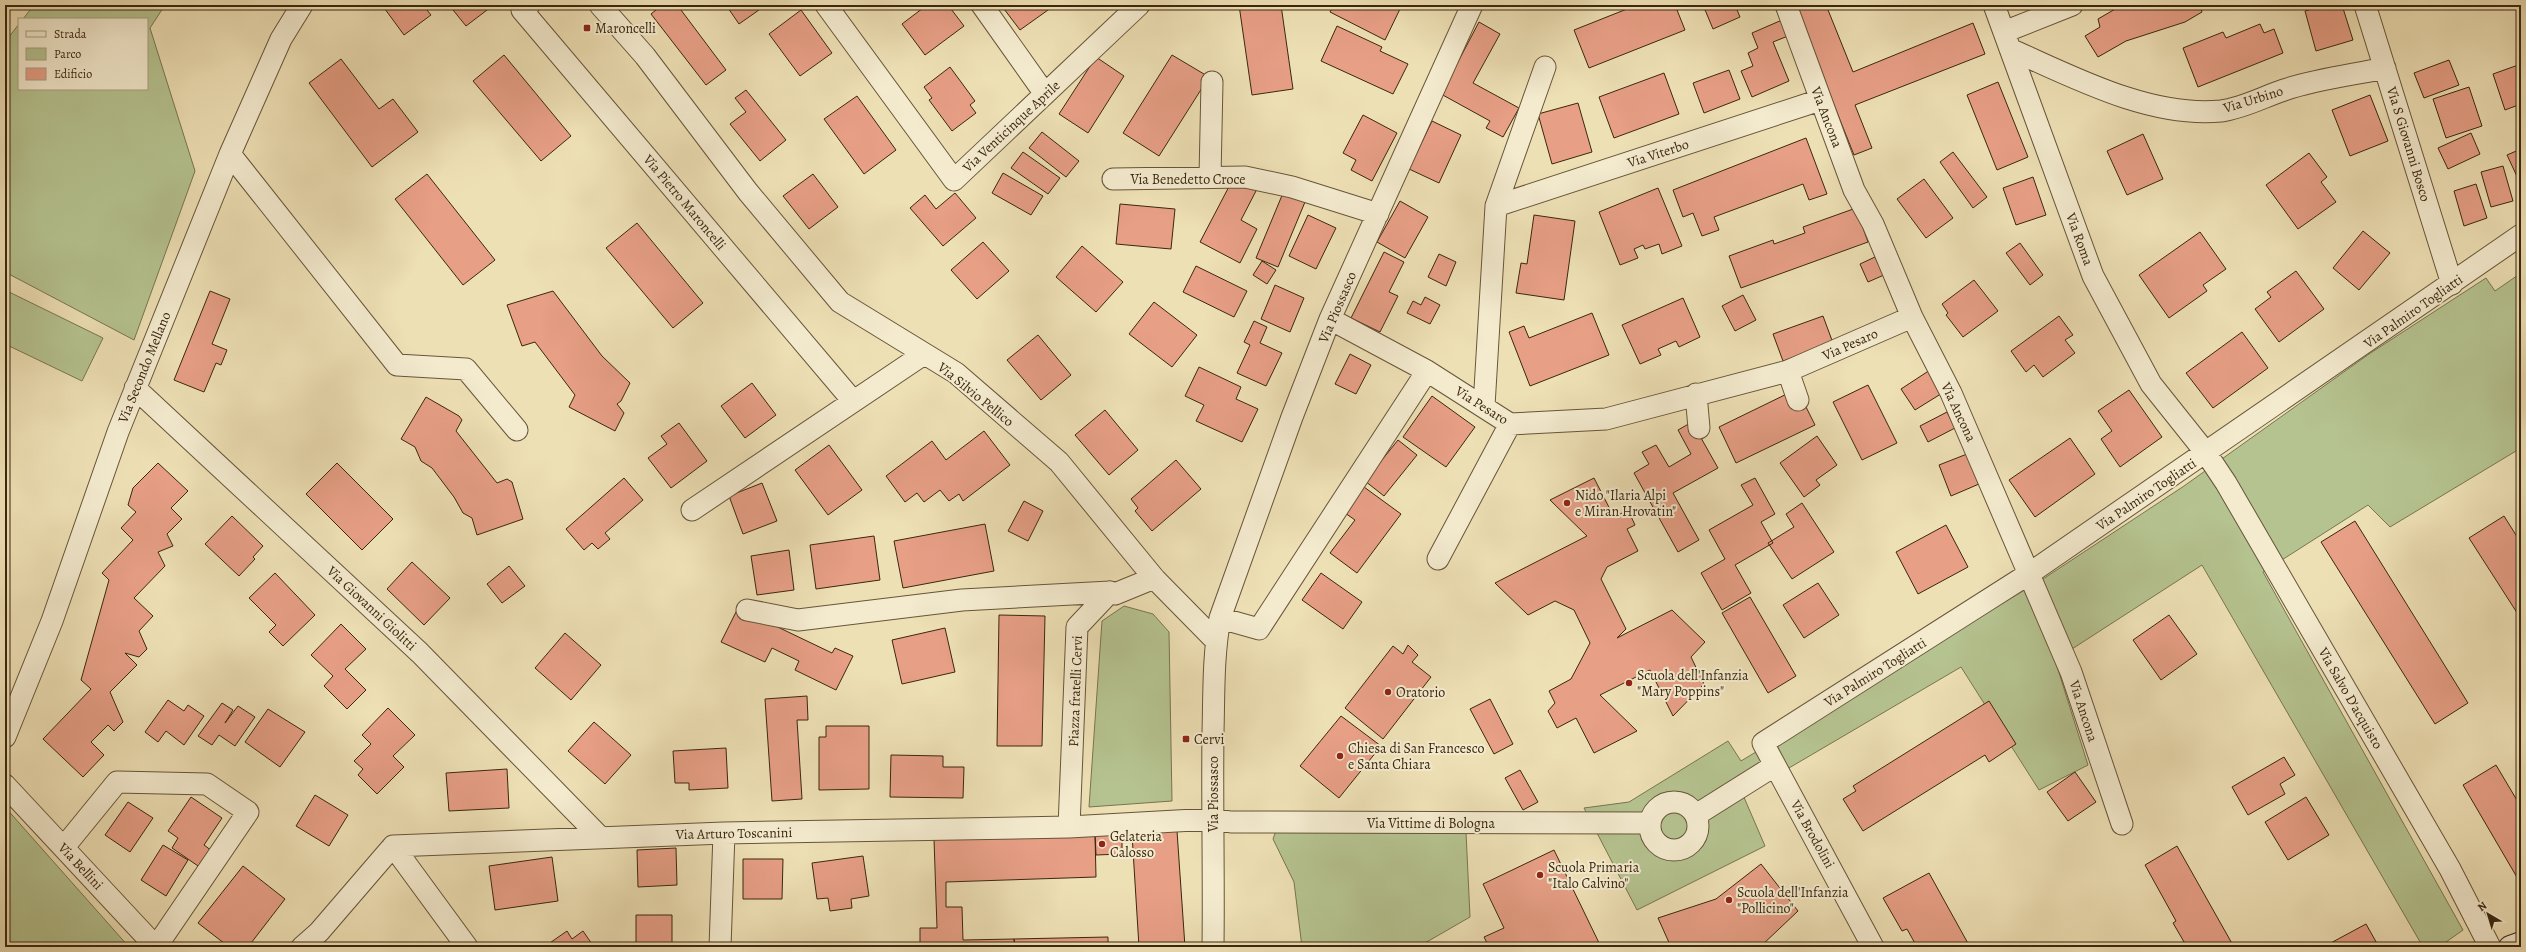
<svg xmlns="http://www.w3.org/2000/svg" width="2526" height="952" viewBox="0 0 2526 952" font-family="Alegreya,serif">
  <rect width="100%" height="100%" fill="#eee0b5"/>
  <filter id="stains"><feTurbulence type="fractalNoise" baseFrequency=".005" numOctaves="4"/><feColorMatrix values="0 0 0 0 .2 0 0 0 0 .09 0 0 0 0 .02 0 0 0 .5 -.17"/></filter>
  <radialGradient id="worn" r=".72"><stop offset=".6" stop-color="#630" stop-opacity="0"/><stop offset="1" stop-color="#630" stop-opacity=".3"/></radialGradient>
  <path fill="#b5c390" stroke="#787550" d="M34,5h131l-15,23 45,143 -61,169 -129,-68v-230l14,-18v65h128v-70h-124z
    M2521,273v175l-131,79 -22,-22 -105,67 200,358 -24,17h-16l-221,-382 -147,95 33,105 -49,25 -78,-123 -218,128 22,51 -128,64 -53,-102 45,-6 99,-61 13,20 302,-182 141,-93 185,-132 117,-76 9,13z
    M5,290l98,48 -21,43 -77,-37z
    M1124,606l29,8 16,18 3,169 -83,6 13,-186z
    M5,807l124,140h-124z
    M1277,828l189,4 4,85 -52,30h-116l-8,-65 -21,-43z"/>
  <path fill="#e79f86" stroke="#3a270f" d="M382,5h41l8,10 -27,20z
    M449,5h40l2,2 -25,19z
    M653,5h27l-2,1 48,64 -20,15 -55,-71 5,-4z
    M726,5h40l-27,19z
    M927,5h21l16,21 -39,29 -23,-31z
    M1001,5h54l-35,25z
    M1239,5h42l12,84 -41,6z
    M1334,5h58l8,4 -15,31 -55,-28z
    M1637,5h38l10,25 -96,38 -15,-38z
    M1703,5h32l5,12 -27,12z
    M1794,5h32l27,67 120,-49 12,31 -130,51 17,43 -18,7z
    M2122,5h78l2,7 -17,10 -59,19 -28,16 -13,-21 15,-9 -2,-8z
    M2325,5h17l11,35 -37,11 -11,-40z
    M2401,5h15l-13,4z
    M801,10l31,43 -32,23 -31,-42z
    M1782,20l6,16 -15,6 16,39 -37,16 -11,-26 12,-5 -5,-13 10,-5 -6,-15z
    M1479,22l21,12 -27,49 46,25 -16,29 -17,-9 4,-7 -49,-27z
    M2260,24l4,9 10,-4 9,24 -85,34 -15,-39 40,-16 3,6z
    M1337,26l45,21 -2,4 28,13 -15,30 -72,-33z
    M504,55l67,81 -30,25 -68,-80z
    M1172,55l37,22 -50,79 -36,-23z
    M1096,57l28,19 -36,57 -29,-19z
    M341,59l38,50 14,-10 25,33 -46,35 -63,-84z
    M2449,60l10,25 -35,13 -10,-25z
    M2521,64v40l-16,6 -12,-36z
    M950,67l25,34 -5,4 6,8 -24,18 -23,-31 3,-2 -8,-11z
    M1729,70l11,29 -36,14 -11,-30z
    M1664,73l15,41 -65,24 -15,-41z
    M1998,82l30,75 -31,13 -30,-75z
    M2469,87l13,39 -36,12 -13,-39z
    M746,90l40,50 -26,21 -30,-37 16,-12 -11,-14z
    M2370,95l18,46 -38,15 -18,-46z
    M857,96l39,54 -32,24 -40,-55z
    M1578,103l14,49 -40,12 -14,-50z
    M1363,115l34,18 -25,48 -21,-11 5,-10 -13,-7z
    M1432,121l29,14 -22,48 -30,-14z
    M1042,132l37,29 -13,16 -37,-29z
    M2471,133l9,21 -32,15 -10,-21z
    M2143,134l20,45 -36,16 -20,-44z
    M1806,138l21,56 -18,6 -6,-16 -89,33 5,13 -17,6 -9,-23 -10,4 -10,-27z
    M2521,149v36l-14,-30z
    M1023,152l37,26 -12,16 -37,-26z
    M1953,152l34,45 -14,11 -33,-46z
    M2309,153l18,24 -6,5 15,20 -38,27 -32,-44z
    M2503,166l10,35 -22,6 -10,-35z
    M1003,173l40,23 -12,19 -39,-22z
    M427,174l68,86 -32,25 -68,-86z
    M813,174l25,33 -29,22 -26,-33z
    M1234,177l23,12 -16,31 16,9 -17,34 -40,-21z
    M2033,177l13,38 -30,10 -13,-37z
    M1924,179l29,39 -27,20 -29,-39z
    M2476,184l11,34 -23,8 -10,-35z
    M1658,188l24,58 -20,8 -3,-10 -14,5 -2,-4 -9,4 4,9 -18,7 -21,-53z
    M955,193l21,25 -33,28 -33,-38 15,-13 11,14z
    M1283,193l22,9 -27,65 -22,-9z
    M1400,201l28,16 -23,41 -28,-16z
    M1120,204l55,5 -4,40 -55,-5z
    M1856,208l12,34 -127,46 -12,-32 44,-16 1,4 31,-11 -2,-6z
    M1308,215l28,13 -20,41 -27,-13z
    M1534,215l41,6 -11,79 -48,-7 5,-30 6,1z
    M637,223l66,80 -30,25 -67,-80z
    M2363,231l27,22 -31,37 -26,-22z
    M2200,232l26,37 -23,16 4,6 -38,27 -30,-43z
    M983,242l26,29 -32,28 -26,-29z
    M2020,243l23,32 -13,10 -24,-32z
    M1082,246l41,36 -27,30 -40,-35z
    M1384,252l20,10 -15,30 9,4 -18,36 -29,-14z
    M1439,254l17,8 -10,24 -18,-9z
    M1875,257l9,18 -16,7 -8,-18z
    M1262,261l14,9 -9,14 -14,-9z
    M1196,266l51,25 -13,26 -51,-25z
    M2296,271l28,38 -45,33 -24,-33 16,-12 -4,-5z
    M1974,280l24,31 -35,26 -17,-22 2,-2 -6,-9z
    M1275,285l29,13 -14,34 -29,-13z
    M210,291l20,8 -18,45 15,6 -6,15 -5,-2 -12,29 -30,-12z
    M553,291l49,65 28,27 -9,18 -4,3 7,9 -9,18 -46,-24 6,-12 -40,-53 -13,4 -15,-41z
    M1743,295l13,25 -21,11 -13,-25z
    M1425,297l15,8 -10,19 -23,-11 6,-12 8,4z
    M1683,298l17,39 -21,10 -3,-6 -18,8 3,6 -21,9 -18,-39z
    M1154,302l43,33 -25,32 -43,-33z
    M1592,313l17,42 -79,31 -21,-54 15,-6 5,12z
    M1823,316l10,27 -50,18 -10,-27z
    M2059,316l14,19 -8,5 10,13 -32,24 -9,-12 -8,7 -15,-21z
    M1254,321l13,6 -7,16 22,10 -16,33 -29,-13 13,-28 -6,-3z
    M2242,332l26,36 -55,40 -27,-35z
    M1038,335l33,40 -30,25 -34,-40z
    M1350,354l21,11 -15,29 -21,-10z
    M1199,367l42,20 -5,12 22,10 -16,33 -46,-21 8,-16 -19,-9z
    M1930,370l14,22 -29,18 -14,-21z
    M752,383l24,32 -31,23 -24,-32z
    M1868,385l29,58 -35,17 -29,-58z
    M1797,389l18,36 -79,38 -17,-36z
    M2129,390l33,47 -42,30 -19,-28 11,-8 -14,-20z
    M1432,396l43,31 -29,40 -43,-30z
    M426,397l33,19 3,4 -6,11 41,52 10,-4 5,3 11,37 -46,16 -5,-17 -9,-5 -9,-16 -22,-29 -11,-7 -6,-14 -14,-8z
    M1105,410l33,40 -29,25 -34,-40z
    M1947,412l8,16 -27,14 -8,-16z
    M1692,422l26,46 -45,25 26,47 -21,12 -44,-79 15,-9 -7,-12 14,-7 13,22 22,-13 -13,-24z
    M679,423l28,38 -36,27 -23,-30 19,-14 -6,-8z
    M984,431l26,34 -47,36 -4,-7 -10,7 -9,-11 -16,12 -7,-9 -12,9 -19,-26 46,-35 14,19z
    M1817,436l20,29 -21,15 4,5 -16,12 -24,-34z
    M2070,438l25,36 -60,43 -26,-37z
    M1398,440l19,15 -33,41 -19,-15z
    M829,445l33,45 -34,25 -33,-45z
    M1967,454l12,30 -28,12 -12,-31z
    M1176,460l25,29 -49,42 -17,-20 3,-3 -7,-9z
    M158,463l30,28 -17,17 11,11 -15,15 6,12 -15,6 7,14 -31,32 19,18 -14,15 8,18 -8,8 -14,-4 12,12 -27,27 13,30 -9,9 -6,-6 -17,17 13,13 -21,22 -40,-38 48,-50 -10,-9 28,-100 -7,-7 31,-33 -12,-12 15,-16 -8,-7 5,-17z
    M337,463l56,56 -31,31 -56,-56z
    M624,478l19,22 -38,33 5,6 -12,10 -6,-6 -8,7 -18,-21z
    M1594,478l20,39 14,-7 7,15 -8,4 11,22 -31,16 -6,12 25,50 -9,9 55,-28 33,32 -14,15 13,27 -31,32 -23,-46 -50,25 37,36 -43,22 -18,-35 -19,10 -9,-17 7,-8 -6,-12 22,-12 19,-36 -16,-33 -19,-9 -27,14 -33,-32 92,-47 -37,-36z
    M1755,478l20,36 -14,8 12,21 -38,22 16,28 -29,17 -21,-37 24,-14 -16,-29 44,-25 -12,-20z
    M762,483l15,38 -34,13 -14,-38z
    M1364,487l37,27 -44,59 -27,-20 25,-33 -10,-7z
    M1024,501l19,10 -15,30 -20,-10z
    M1802,503l32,49 -42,27 -24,-36 26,-16 -8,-13z
    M232,516l31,30 -10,11 2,2 -16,17 -34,-32z
    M2504,516l17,27v76l-52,-81z
    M2355,521l113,182 -33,21 -114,-182z
    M985,524l9,47 -91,17 -9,-47z
    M1946,525l22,42 -50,27 -22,-42z
    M874,536l6,44 -64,9 -6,-44z
    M789,550l5,40 -37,5 -6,-39z
    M412,562l38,36 -26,27 -37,-36z
    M509,566l16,20 -23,17 -15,-19z
    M275,573l40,42 -32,31 -14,-14 7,-7 -27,-27z
    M1321,573l41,29 -19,27 -41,-29z
    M1818,583l21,32 -35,23 -21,-33z
    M1750,597l46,79 -28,17 -46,-80z
    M738,608l94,45 3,-5 18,8 -17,34 -41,-20 4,-9 -27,-13 -7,14 -44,-20z
    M999,615l46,1 -3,130h-45z
    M2169,615l28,39 -36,26 -28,-40z
    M341,624l25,25 -21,20 21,21 -19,19 -23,-23 9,-10 -22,-21z
    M945,628l10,44 -53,12 -10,-44z
    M565,633l36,32 -30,35 -36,-32z
    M1408,645l10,10 -6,7 19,15 -48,62 -38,-31 48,-62 10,8z
    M807,696l1,24h-11l5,79 -30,2 -7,-102z
    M1490,699l23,45 -19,10 -24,-45z
    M168,700l16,11 4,-6 16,11 -20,29 -18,-14 -8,11 -13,-10z
    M1989,701l27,43 -27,18 -4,-7 -122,76 -20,-32 13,-8 -3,-5z
    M222,703l11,7 -8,13 13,-17 17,11 -20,29 -16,-11 -7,10 -14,-9z
    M388,708l27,27 -22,21 11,11 -27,27 -19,-19 5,-6 -9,-8 17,-17 -9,-9z
    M268,709l37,23 -25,35 -35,-25z
    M1341,716l40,30 -42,52 -39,-32z
    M594,722l37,33 -26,29 -37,-33z
    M826,726h43v63l-50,1v-53h7z
    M726,748l2,40 -39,2v-7h-14l-2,-32z
    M891,755l52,1v11h21l-1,31 -73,-1z
    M2284,757l11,18 -15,9 5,10 -37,21 -16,-28z
    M2496,765l25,42v70l-3,2 -55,-94z
    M507,769l2,39 -60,3 -3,-38z
    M1520,770l18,32 -15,8 -18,-32z
    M2075,772l21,30 -28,19 -21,-29z
    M315,795l33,20 -19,31 -33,-20z
    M191,797l31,21 -18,27 8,6 -11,17 -29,-20 6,-10 -10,-7z
    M2306,797l23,38 -41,25 -23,-38z
    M128,802l25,16 -23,34 -25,-17z
    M1177,831l8,116h-46l-7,-113z
    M1122,833v21l-26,1 -1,-21z
    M1095,834l1,43 -150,5v25h16l1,33 51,-1 1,8h-95v-19h17l-3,-89z
    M163,845l25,15 -22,36 -25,-16z
    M2177,846l57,101h-47l-14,-24 3,-2 -31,-56z
    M676,848l1,37 -39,2 -1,-37z
    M1554,850l47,97h-112l-5,-10 20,-9 -21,-44z
    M863,856l6,40 -18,3 1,9 -22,3 -2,-13 -11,1 -5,-36z
    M552,857l6,44 -63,9 -6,-44z
    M743,859h40l-1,40h-39z
    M1761,864l37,47 -38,36h-89l-13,-29 58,-19z
    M243,866l42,33 -37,48h-19l-31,-24z
    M1929,873l41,74h-53l-10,-18 -5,2 -19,-33z
    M636,915h36v32h-36z
    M2366,924l13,23h-50l-2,-2z
    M567,931l5,8 11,-8 11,16h-50z
    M1108,937v10h-93l-1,-8z"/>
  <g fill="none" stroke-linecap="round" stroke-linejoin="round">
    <g stroke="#675538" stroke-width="23">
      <path id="street" d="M529,5l-7,5 331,391
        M600,5l45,51 103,136 92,110 116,71 103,89 95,116 62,63
        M826,5l128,175 185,-175
        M982,5l63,89
        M1786,5l68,185 19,34 39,93 39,76 120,279 51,152
        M1994,5l99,271 58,108 55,69 20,30 224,386 40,78
        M2365,5l87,279
        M2004,32l68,-27
        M2010,49c63,28 140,69 211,62 22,-3 42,-14 63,-21 32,-11 68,-15 101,-22
        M230,154l167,211 69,4 51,61
        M1210,177l2,-95
        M1113,179l132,-2 47,10 86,27
        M1496,206l49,-139
        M1330,319l97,52 83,53 96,-5 182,-48 124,-54
        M1788,371l10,29
        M135,388l285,265 180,184
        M1696,394l3,34
        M1484,406l12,-200 324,-106
        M692,510l232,-156
        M1438,559l72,-135
        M747,610l51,10 164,-20 148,-8
        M1220,618l39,11 168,-258
        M5,737l47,-116 66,-189 112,-278 51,-115 21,-34
        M5,785l151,162
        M1650 826a24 24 0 1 1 48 0a24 24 0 1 1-48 0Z
        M1696,815l78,-49
        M1069,827l8,-200 33,-35 5,2 39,-16
        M393,846l74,101
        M64,847l53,-65 90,2 41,28 -92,135
        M302,947l17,-15 74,-86 331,-13 345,-6 143,-8 19,3 419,1
        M720,947l4,-114
        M1213,947c1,-71 -1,-142 0,-214 1,-39 0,-77 7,-115l72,-201 38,-98 142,-314
        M1873,947l-110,-204 267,-170 491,-338"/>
    </g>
    <g stroke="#3a270f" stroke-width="24">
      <path id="secondary" d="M2510,947l11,-4"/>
    </g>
    <use href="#street" stroke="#f4ebcf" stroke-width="21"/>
    <use href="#secondary" stroke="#f4ebcf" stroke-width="22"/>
  </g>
  <g fill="#8f2418" stroke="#f4ebcf" stroke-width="1.5">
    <rect x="583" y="24" width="8" height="8" rx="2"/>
    <circle cx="1567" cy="503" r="4"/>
    <circle cx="1629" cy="683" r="4"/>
    <circle cx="1388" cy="692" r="4"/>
    <rect x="1182" y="735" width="8" height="8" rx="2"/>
    <circle cx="1340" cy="756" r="4"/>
    <circle cx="1102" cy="844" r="4"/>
    <circle cx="1540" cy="875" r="4"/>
    <circle cx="1729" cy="900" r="4"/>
  </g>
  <g text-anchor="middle" stroke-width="4" stroke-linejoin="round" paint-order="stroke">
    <g font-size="14" fill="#3a270f" stroke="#f4ebcf" text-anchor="start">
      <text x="595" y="33">Maroncelli</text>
      <text x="1575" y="500">Nido "Ilaria Alpi<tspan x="1575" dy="16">e Miran Hrovatin"</tspan></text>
      <text x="1637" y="680">Scuola dell'Infanzia<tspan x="1637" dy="16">"Mary Poppins"</tspan></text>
      <text x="1396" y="697">Oratorio</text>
      <text x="1194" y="744">Cervi</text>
      <text x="1348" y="753">Chiesa di San Francesco<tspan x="1348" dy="16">e Santa Chiara</tspan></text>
      <text x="1110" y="841">Gelateria<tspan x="1110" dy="16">Calosso</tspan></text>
      <text x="1548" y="872">Scuola Primaria<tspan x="1548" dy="16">"Italo Calvino"</tspan></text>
      <text x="1737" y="897">Scuola dell'Infanzia<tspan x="1737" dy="16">"Pollicino"</tspan></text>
    </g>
    <g font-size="14" fill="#3a270f" stroke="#f4ebcf">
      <text transform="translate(2253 99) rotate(-17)" y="5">Via Urbino</text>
      <text transform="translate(1827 117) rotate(69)" y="5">Via Ancona</text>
      <text transform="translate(1011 126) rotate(-43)" y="5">Via Venticinque Aprile</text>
      <text transform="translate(2409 144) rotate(73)" y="5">Via S Giovanni Bosco</text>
      <text transform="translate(1658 153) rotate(-18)" y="5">Via Viterbo</text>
      <text x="1188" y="184">Via Benedetto Croce</text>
      <text transform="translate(685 202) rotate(50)" y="5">Via Pietro Maroncelli</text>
      <text transform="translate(2080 239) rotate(70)" y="5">Via Roma</text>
      <text transform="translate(1337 307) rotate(-67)" y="5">Via Piossasco</text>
      <text transform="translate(2413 311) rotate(-35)" y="5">Via Palmiro Togliatti</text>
      <text transform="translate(1850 344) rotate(-24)" y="5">Via Pesaro</text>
      <text transform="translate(144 367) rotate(-68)" y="5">Via Secondo Mellano</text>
      <text transform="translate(976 394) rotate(39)" y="5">Via Silvio Pellico</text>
      <text transform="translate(1482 405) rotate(32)" y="5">Via Pesaro</text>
      <text transform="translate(1959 412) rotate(65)" y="5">Via Ancona</text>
      <text transform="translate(2146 494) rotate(-34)" y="5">Via Palmiro Togliatti</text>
      <text transform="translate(372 608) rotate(43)" y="5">Via Giovanni Giolitti</text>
      <text transform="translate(1875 672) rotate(-32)" y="5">Via Palmiro Togliatti</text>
      <text transform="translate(1075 691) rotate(-88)" y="5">Piazza fratelli Cervi</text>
      <text transform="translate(2351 698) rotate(60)" y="5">Via Salvo D'acquisto</text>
      <text transform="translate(2084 711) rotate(72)" y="5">Via Ancona</text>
      <text transform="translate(1213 794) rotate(-90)" y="5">Via Piossasco</text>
      <text x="1431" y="828">Via Vittime di Bologna</text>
      <text transform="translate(734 833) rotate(-1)" y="5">Via Arturo Toscanini</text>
      <text transform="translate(1813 834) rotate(61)" y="5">Via Brodolini</text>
      <text transform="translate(81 866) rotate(47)" y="5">Via Bellini</text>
    </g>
  </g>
  <rect width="2526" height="952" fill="none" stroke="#eee0b5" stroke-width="20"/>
  <rect x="6" y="6" width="2514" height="940" fill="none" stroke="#3a270f" stroke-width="2"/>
  <rect x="10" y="10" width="2506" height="932" fill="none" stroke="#3a270f"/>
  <rect x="18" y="18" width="130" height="72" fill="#f4ebcf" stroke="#aa9d82"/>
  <rect x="26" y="31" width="20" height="6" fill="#f4ebcf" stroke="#aa9d82"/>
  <text x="54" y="38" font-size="12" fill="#3a270f">Strada</text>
  <rect x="26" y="48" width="20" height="12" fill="#b5c390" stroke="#aa9d82"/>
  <text x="54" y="58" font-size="12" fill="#3a270f">Parco</text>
  <rect x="26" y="68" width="20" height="12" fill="#e79f86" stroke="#aa9d82"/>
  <text x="54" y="78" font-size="12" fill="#3a270f">Edificio</text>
  <g transform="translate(2488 914) rotate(322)" stroke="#f4ebcf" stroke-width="3" paint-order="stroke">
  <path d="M0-3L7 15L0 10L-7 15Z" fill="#3a270f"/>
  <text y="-6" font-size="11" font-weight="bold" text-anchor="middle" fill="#3a270f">N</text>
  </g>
  <rect width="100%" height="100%" filter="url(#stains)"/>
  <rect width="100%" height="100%" fill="url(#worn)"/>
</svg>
